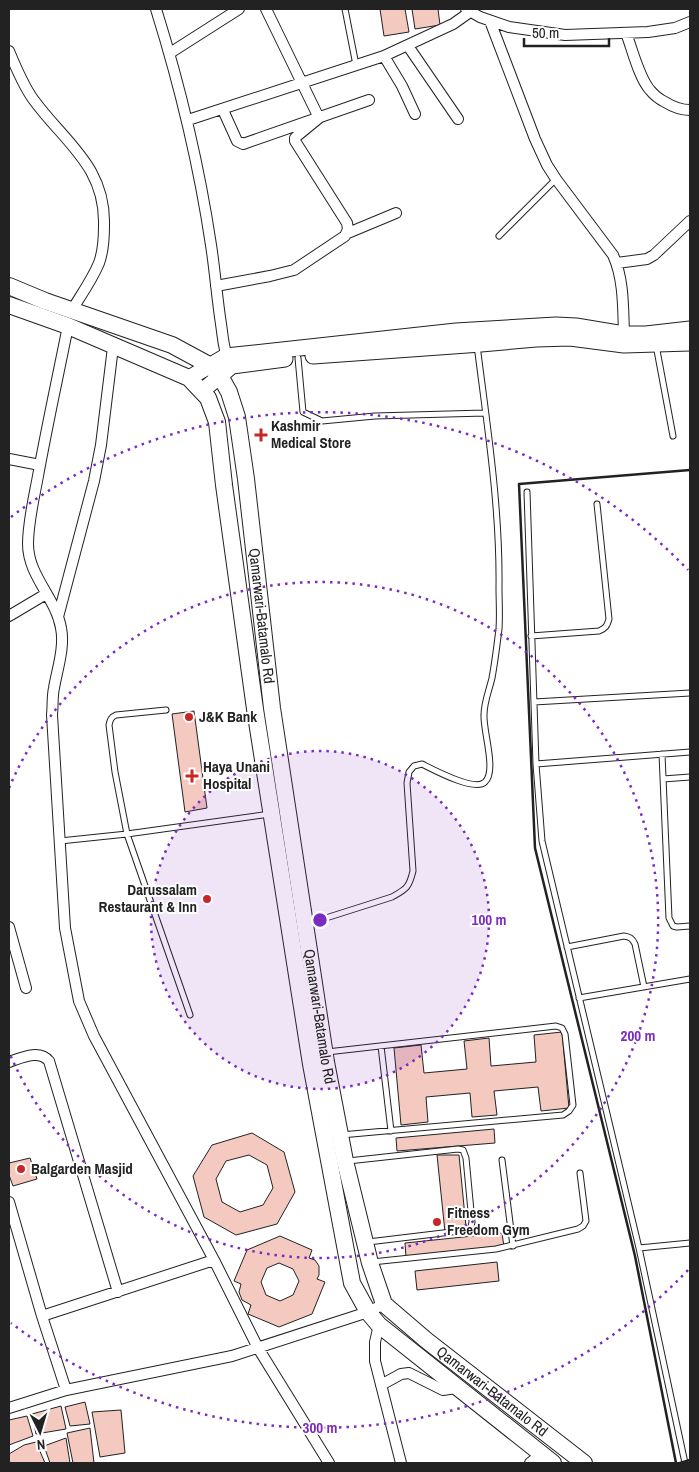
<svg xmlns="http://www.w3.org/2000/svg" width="699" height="1472" viewBox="0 0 699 1472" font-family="'Archivo Narrow',sans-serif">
  <rect width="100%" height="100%" fill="#fff"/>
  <path fill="#f3c9c0" stroke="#222" fill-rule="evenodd" d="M380,9h25l4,23 -25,4z
    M412,9h26l2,16 -25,4z
    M194,711l13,97 -22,4 -13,-98z
    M562,1032l7,76 -28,3 -3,-24 -44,4 3,24 -25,2 -2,-24 -44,4 2,25 -27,3 -7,-77 27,-3 3,28 43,-4 -3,-28 25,-3 2,28 45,-4 -2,-27z
    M494,1129l1,14 -98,8 -1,-13z
    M252,1133l32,19 11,40 -18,32 -41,11 -32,-18 -11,-41 19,-31zM249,1155l18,10 6,23 -10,17 -23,7 -18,-10 -6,-23 10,-18z
    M437,1155h22l7,72 -21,5z
    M30,1158l7,21 -24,7 -4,-11v-12z
    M502,1233l2,14 -98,10 -1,-14z
    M280,1236l32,14 -3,8 6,2 4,6v9l-2,4 8,3 -13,32 -33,13 -31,-13 3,-9 -9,-5 -3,-8 2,-8 -7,-3 13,-31zM279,1263l14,6 6,12 -6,14 -13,6 -14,-6 -5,-13 6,-14z
    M497,1262l2,19 -82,9 -2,-19z
    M85,1402l5,22 -20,2 -5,-19z
    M61,1406l5,23 -30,5 -4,-20z
    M121,1410l4,43 -25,4 -8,-45z
    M27,1416l6,20 -24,9v-25z
    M90,1428l4,35h-21l-6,-30z
    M66,1438l4,25h-20l-6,-17z
    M36,1442l9,21h-36v-9l15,-9z"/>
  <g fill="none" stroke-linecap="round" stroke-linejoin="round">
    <g stroke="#222" stroke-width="7">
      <path id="lane" d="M345,9l11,56
        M499,236l57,-57
        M656,345l17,91
        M298,358l5,54 19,9 53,-5 110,-3
        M527,492l9,272 6,77 97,407 46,215
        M531,636l68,-5c7,-3 8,-5 10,-12l-12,-115
        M534,702l156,-9
        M166,710l-50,5c-5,2 -6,5 -7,10l6,47 12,62 63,181
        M662,754l7,164 4,8 4,1 13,-1
        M536,764l154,-12
        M663,779l27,-2
        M60,841l67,-7 143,-20
        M307,924l85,-27c14,-8 17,-9 21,-26l-6,-88 2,-11 5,-6 8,-2c12,6 53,28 63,18 12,-11 -2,-51 -1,-67 0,-13 5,-24 8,-37 3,-16 5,-33 7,-49 1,-14 0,-28 0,-42 1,-81 -12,-162 -22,-242
        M567,947l57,-11c6,1 8,2 11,8l9,43
        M579,998l111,-19
        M381,1046l10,85
        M327,1052l229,-26 6,2 3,6 8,71 -4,6 -6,4 -222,20
        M502,1160l11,86
        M348,1161l110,-12 5,1 3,8 6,64 -1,5 -3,3 -100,12
        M639,1248l51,-5
        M372,1262l124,-13 82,-20 5,-3 3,-5 -6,-48"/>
    </g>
    <g stroke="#222" stroke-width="12">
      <path id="street" d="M156,9c24,77 43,156 55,236 4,26 6,53 10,79 2,12 2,26 8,37
        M466,9l14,8 29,10 56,8 83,-3 27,-4 15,-6
        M490,21l45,118 12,26 9,14 57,76c11,24 10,53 11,79
        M626,33c6,15 13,45 24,57 4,5 9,9 15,12 8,5 16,8 25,8
        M408,46l50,73
        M9,51c7,17 14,34 24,48 31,43 73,67 71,127 0,12 -1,26 -5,37 -7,17 -18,32 -27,47
        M170,53l69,-44
        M384,56l18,30 13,28
        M223,110l14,31 6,3 126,-44
        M188,120l196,-64 69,-32 17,-12
        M348,233l48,-20
        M617,263l30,-4 7,-4 36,-34
        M216,286l54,-10 24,-6 51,-34 3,-7 -1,-6 -52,-82v-3l2,-2 22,-18 -53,-109
        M68,326c-10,50 -21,100 -30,150 -4,22 -10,46 -10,68 0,32 28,54 33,84 4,19 -4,42 -7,60 -2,9 -1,18 -2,27l13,213 14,73 15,35 120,224 44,88 71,115
        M9,459l31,6
        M9,616l37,-22
        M58,617l36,-136 7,-36 12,-98
        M9,927l17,61
        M9,1062c12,-4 30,-13 40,-1l69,231
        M9,1202l33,114 24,74
        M42,1316l172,-56
        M379,1325l-4,17v19l26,102
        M381,1385l20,-11 8,-1 34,17 13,-2
        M9,1408l57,-18 166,-34 136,-44 16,-8
        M530,1463l5,-4 5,-6"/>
    </g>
    <g stroke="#222" stroke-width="17">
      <path id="secondary" d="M313,356l168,-12 55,-5 34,-1 54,7 66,-2
        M189,378l37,-22 230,-25 100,-6 20,1 48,8h22l44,-5
        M202,391l30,-25 53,-7"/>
    </g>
    <g stroke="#222" stroke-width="18">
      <g id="primary">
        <path id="s1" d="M9,286l36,15 127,44 37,20 11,11 9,16 8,25 9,62 26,229 54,354 19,99 25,102 14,41 42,36 158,123"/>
        <path d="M9,305l59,21 121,52 19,20 9,24 7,63 31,224 56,355 41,219 16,29 11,13 174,138"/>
      </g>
    </g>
    <use href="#lane" stroke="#fff" stroke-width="5"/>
    <use href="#street" stroke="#fff" stroke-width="10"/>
    <use href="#secondary" stroke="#fff" stroke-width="15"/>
    <use href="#primary" stroke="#fff" stroke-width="16"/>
    <path stroke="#222" stroke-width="2.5" d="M676,1463l-41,-207 -100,-408 -16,-364 171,-14
      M680,1463l10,-3"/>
  </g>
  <circle cx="320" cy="920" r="169" fill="#7b2cbf" fill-opacity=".12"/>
  <g fill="none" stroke="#7b2cbf" stroke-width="2.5" stroke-dasharray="2.5 5">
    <circle cx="320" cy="920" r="169"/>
    <path d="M9 788A338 338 0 1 1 9 1052"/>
    <path d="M688 1270A508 508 0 0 1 11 1323M11 517A508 508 0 0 1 688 570"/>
  </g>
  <g fill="#c62828" stroke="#fff" stroke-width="2">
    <path d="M258.5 427.5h5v5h5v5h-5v5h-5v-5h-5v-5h5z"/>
    <circle cx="189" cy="717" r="5"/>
    <path d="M189.5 768.5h5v5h5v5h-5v5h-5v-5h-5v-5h5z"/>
    <circle cx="207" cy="899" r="5"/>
    <circle cx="21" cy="1169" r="5"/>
    <circle cx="437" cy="1222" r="5"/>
  </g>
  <g text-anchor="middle" stroke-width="4" stroke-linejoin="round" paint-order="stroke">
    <g font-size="15" font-weight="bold" fill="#222" stroke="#fff" text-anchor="start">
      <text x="271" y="431">Kashmir<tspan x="271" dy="17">Medical Store</tspan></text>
      <text x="199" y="722">J&amp;K Bank</text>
      <text x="203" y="772">Haya Unani<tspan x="203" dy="17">Hospital</tspan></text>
      <text x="197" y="895" text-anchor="end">Darussalam<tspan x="197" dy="17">Restaurant &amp; Inn</tspan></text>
      <text x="31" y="1174">Balgarden Masjid</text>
      <text x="447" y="1218">Fitness<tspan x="447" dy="17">Freedom Gym</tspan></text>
    </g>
    <g font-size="15" fill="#222" stroke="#fff">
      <text dy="5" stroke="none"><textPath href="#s1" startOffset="476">Qamarwari-Batamalo Rd</textPath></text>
      <text dy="5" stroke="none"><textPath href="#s1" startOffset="881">Qamarwari-Batamalo Rd</textPath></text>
      <text dy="5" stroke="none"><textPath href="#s1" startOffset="1315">Qamarwari-Batamalo Rd</textPath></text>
    </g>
  </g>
  <circle cx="320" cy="920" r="8" fill="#7b2cbf" stroke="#fff" stroke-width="2.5"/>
  <g font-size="15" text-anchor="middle" font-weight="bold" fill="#7b2cbf" stroke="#fff" stroke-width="4" stroke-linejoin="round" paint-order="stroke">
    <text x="489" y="925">100 m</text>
    <text x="638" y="1041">200 m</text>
    <text x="320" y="1433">300 m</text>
  </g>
  <rect width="699" height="1472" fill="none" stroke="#222222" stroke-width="20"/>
  <g transform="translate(40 1432) rotate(175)" stroke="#ffffff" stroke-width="4" paint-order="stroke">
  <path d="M0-4L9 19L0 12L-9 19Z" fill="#222222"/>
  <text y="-8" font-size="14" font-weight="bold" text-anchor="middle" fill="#222222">N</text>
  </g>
  <path d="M524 38v8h85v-8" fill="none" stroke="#222222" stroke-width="2.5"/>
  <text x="532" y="38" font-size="15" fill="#222222" stroke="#ffffff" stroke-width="4" paint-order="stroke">50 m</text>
</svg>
